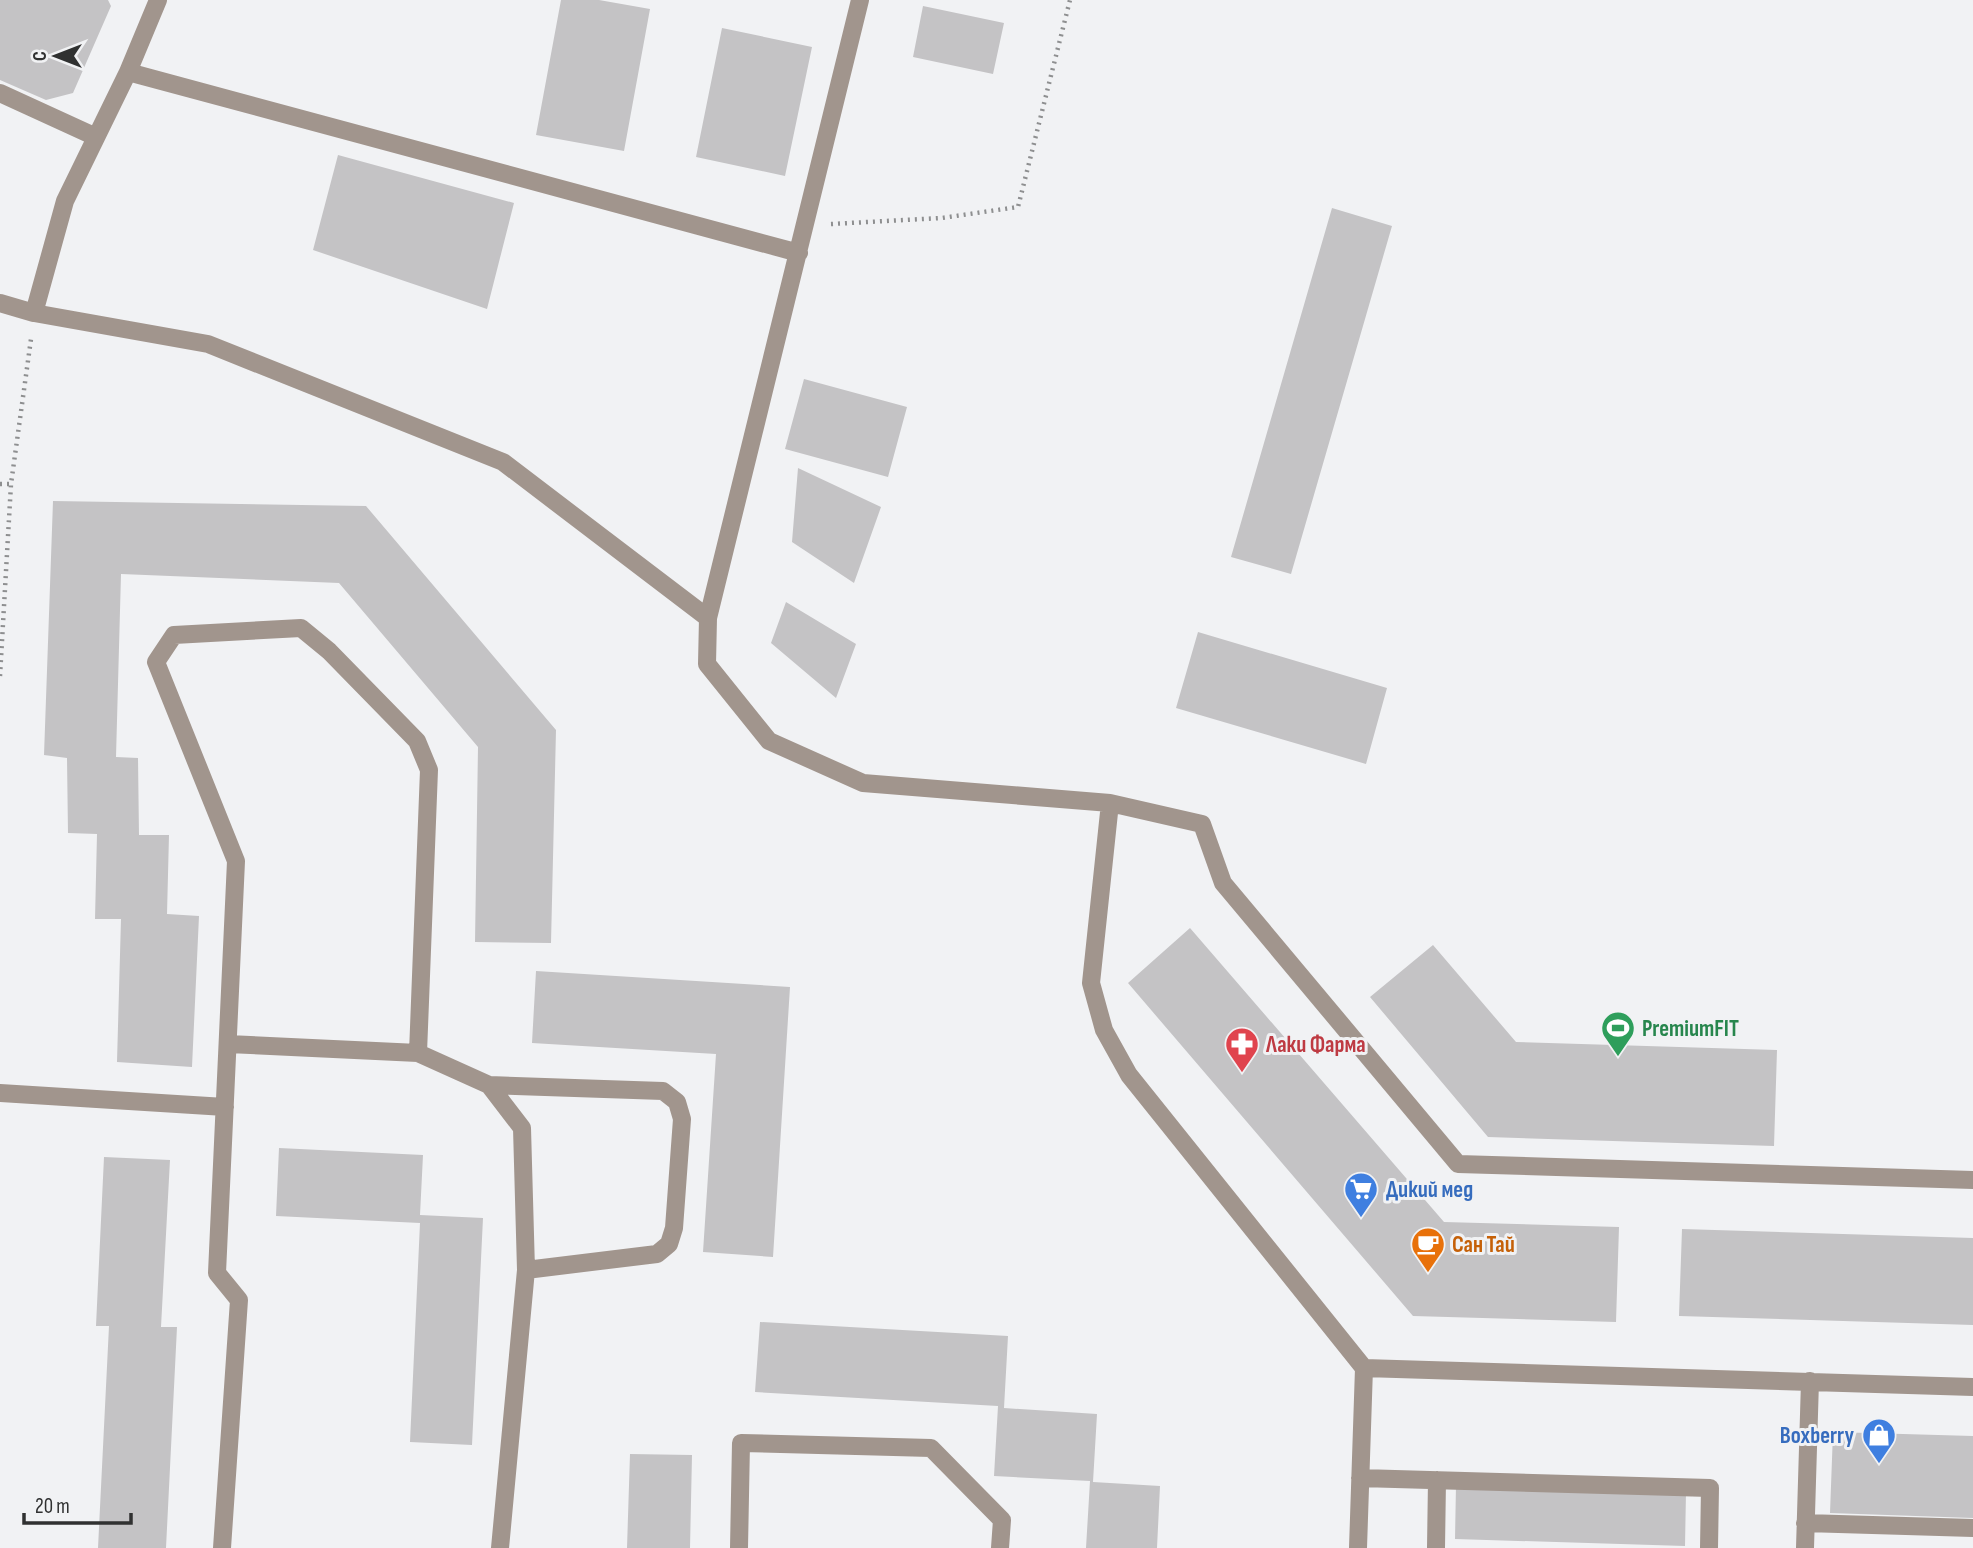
<svg xmlns="http://www.w3.org/2000/svg" width="1973" height="1548" viewBox="0 0 1973 1548" font-family="'Sofia Sans Condensed',sans-serif">
  <rect width="100%" height="100%" fill="#f1f2f4"/>
  <path fill="#c4c3c5" d="M0,0h108l3,6 -38,87 -27,7 -46,-20z
    M561,0h38l51,9 -26,142 -88,-16z
    M923,6l81,17 -11,51 -80,-17z
    M722,28l90,19 -27,129 -89,-19z
    M338,155l176,48 -27,106 -174,-59z
    M1332,208l60,18 -101,348 -60,-17z
    M804,379l103,28 -19,70 -103,-28z
    M798,468l83,39 -27,76 -62,-41z
    M53,501l313,5 190,224 -5,213 -76,-1 3,-195 -139,-164 -218,-9 -5,183 22,1 1,77h30l-2,79 32,2 -7,151 -75,-5 4,-143h-26l2,-85 -29,-1 -1,-75 -23,-3z
    M786,602l70,42 -20,54 -65,-55z
    M1198,632l189,56 -21,76 -190,-56z
    M1190,928l254,294 175,5 -3,95 -203,-6 -285,-333z
    M1433,945l83,97 261,8 -3,96 -286,-9 -118,-140z
    M536,971l254,16 -17,270 -70,-5 13,-198 -184,-11z
    M279,1148l144,7 -3,60 63,3 -11,227 -62,-3 10,-219 -144,-7z
    M104,1157l66,3 -9,167h16l-11,221h-68l11,-222h-13z
    M1682,1229l291,9v87l-294,-9z
    M760,1322l248,14 -4,72 93,6 -4,68 67,4 -3,62h-71l4,-67 -96,-5 4,-70 -243,-14z
    M1833,1432l140,4v82l-143,-5z
    M630,1454l62,1 -2,93h-63z
    M1456,1485l230,7 -1,54 -230,-7z"/>
  <g fill="none" stroke-linecap="round" stroke-linejoin="round">
    <path stroke="#8e8f90" stroke-width="4.5" stroke-dasharray="2 5" stroke-linecap="butt" d="M831,224l111,-6 76,-11 52,-207
      M0,484h11
      M0,676l11,-192 20,-145"/>
    <path stroke="#a1958d" stroke-width="18" d="M860,0l-152,618 -1,46 62,77 94,42 247,20 92,21 21,59 235,281 515,16
      M128,72l671,181
      M0,93l96,44
      M0,303l34,10 174,31 295,118 205,156
      M34,313l31,-112 63,-129 30,-72
      M1110,803l-19,180 13,47 25,45 235,293
      M228,1044l190,9
      M489,1085l33,43 4,142 -26,278
      M0,1093l225,14
      M1360,1478l350,10 -1,60
      M1805,1523l168,5
      M222,1548l17,-248 -22,-27 19,-412 -80,-199 18,-27 127,-7 28,23 88,90 12,29 -11,283 71,32 174,6 14,11 5,17 -8,109 -5,16 -12,10 -131,16
      M739,1548l2,-105 190,5 71,72 -2,28
      M1358,1548l6,-180 609,19
      M1436,1548l1,-68
      M1805,1548l5,-167"/>
  </g>
  <defs>
    <g id="stadium-pin" transform="scale(1.75)"><path d="M0 17L-7.5 6A9.5 9.5 0 1 1 7.5 6Z" fill="#2e9e5b" stroke="#f1f2f4"/><path d="M0-5a6.5 5 0 1 0 0 10a6.5 5 0 1 0 0-10ZM-3.5-1.8h7v3.6h-7Z" fill="#fff"/></g>
    <g id="pharmacy-pin" transform="scale(1.75)"><path d="M0 17L-7.5 6A9.5 9.5 0 1 1 7.5 6Z" fill="#e0444e" stroke="#f1f2f4"/><path d="M-2-6h4v4h4v4h-4v4h-4v-4h-4v-4h4Z" fill="#fff"/></g>
    <g id="supermarket-pin" transform="scale(1.75)"><path d="M0 17L-7.5 6A9.5 9.5 0 1 1 7.5 6Z" fill="#3f7fe0" stroke="#f1f2f4"/><path d="M-6-5.5h2.5l.6 2H6L4.5 2H-2.5L-4.4-4H-6ZM-1.5 3.2a1.3 1.3 0 1 0 .1 0ZM3 3.2a1.3 1.3 0 1 0 .1 0Z" fill="#fff"/></g>
    <g id="cafe-pin" transform="scale(1.75)"><path d="M0 17L-7.5 6A9.5 9.5 0 1 1 7.5 6Z" fill="#e8710a" stroke="#f1f2f4"/><path d="M-5.5-4.5H6V0H3Q3 3.5 0 3.5H-2.5Q-5.5 3.5-5.5 0ZM3-3.2v2h1.7v-2ZM-6 4.5H4V6H-6Z" fill="#fff"/></g>
    <g id="shop-pin" transform="scale(1.75)"><path d="M0 17L-7.5 6A9.5 9.5 0 1 1 7.5 6Z" fill="#3f7fe0" stroke="#f1f2f4"/><path d="M-5-2.5h2.3a2.7 3.5 0 0 1 5.4 0H5L5.5 6h-11ZM-1.5-2.5h3a1.5 2.3 0 0 0-3 0Z" fill="#fff"/></g>
  </defs>
  <g fill-rule="evenodd">
    <use href="#stadium-pin" x="1618" y="1028"/>
    <use href="#pharmacy-pin" x="1242" y="1044"/>
    <use href="#supermarket-pin" x="1361" y="1189"/>
    <use href="#cafe-pin" x="1428" y="1244"/>
    <use href="#shop-pin" x="1879" y="1435"/>
  </g>
  <g text-anchor="middle" stroke-width="6" stroke-linejoin="round" paint-order="stroke">
    <g font-size="23" font-weight="bold" fill="#27864d" stroke="#f1f2f4" text-anchor="start">
      <text x="1642" y="1036">PremiumFIT</text>
    </g>
    <g font-size="23" font-weight="bold" fill="#be3a42" stroke="#f1f2f4" text-anchor="start">
      <text x="1266" y="1052">Лаки Фарма</text>
    </g>
    <g font-size="23" font-weight="bold" fill="#366cbe" stroke="#f1f2f4" text-anchor="start">
      <text x="1386" y="1197">Дикий мед</text>
      <text x="1854" y="1443" text-anchor="end">Boxberry</text>
    </g>
    <g font-size="23" font-weight="bold" fill="#c56008" stroke="#f1f2f4" text-anchor="start">
      <text x="1452" y="1252">Сан Тай</text>
    </g>
  </g>
  <g transform="translate(56 56) rotate(270)" stroke="#f1f2f4" stroke-width="5" paint-order="stroke">
  <path d="M0-5L12 26L0 18L-12 26Z" fill="#303131"/>
  <text y="-10" font-size="19" font-weight="bold" text-anchor="middle" fill="#303131">С</text>
  </g>
  <path d="M24 1513v10h107v-10" fill="none" stroke="#303131" stroke-width="3.5"/>
  <text x="35" y="1513" font-size="21" fill="#303131" stroke="#f1f2f4" stroke-width="5" paint-order="stroke">20 m</text>
</svg>
